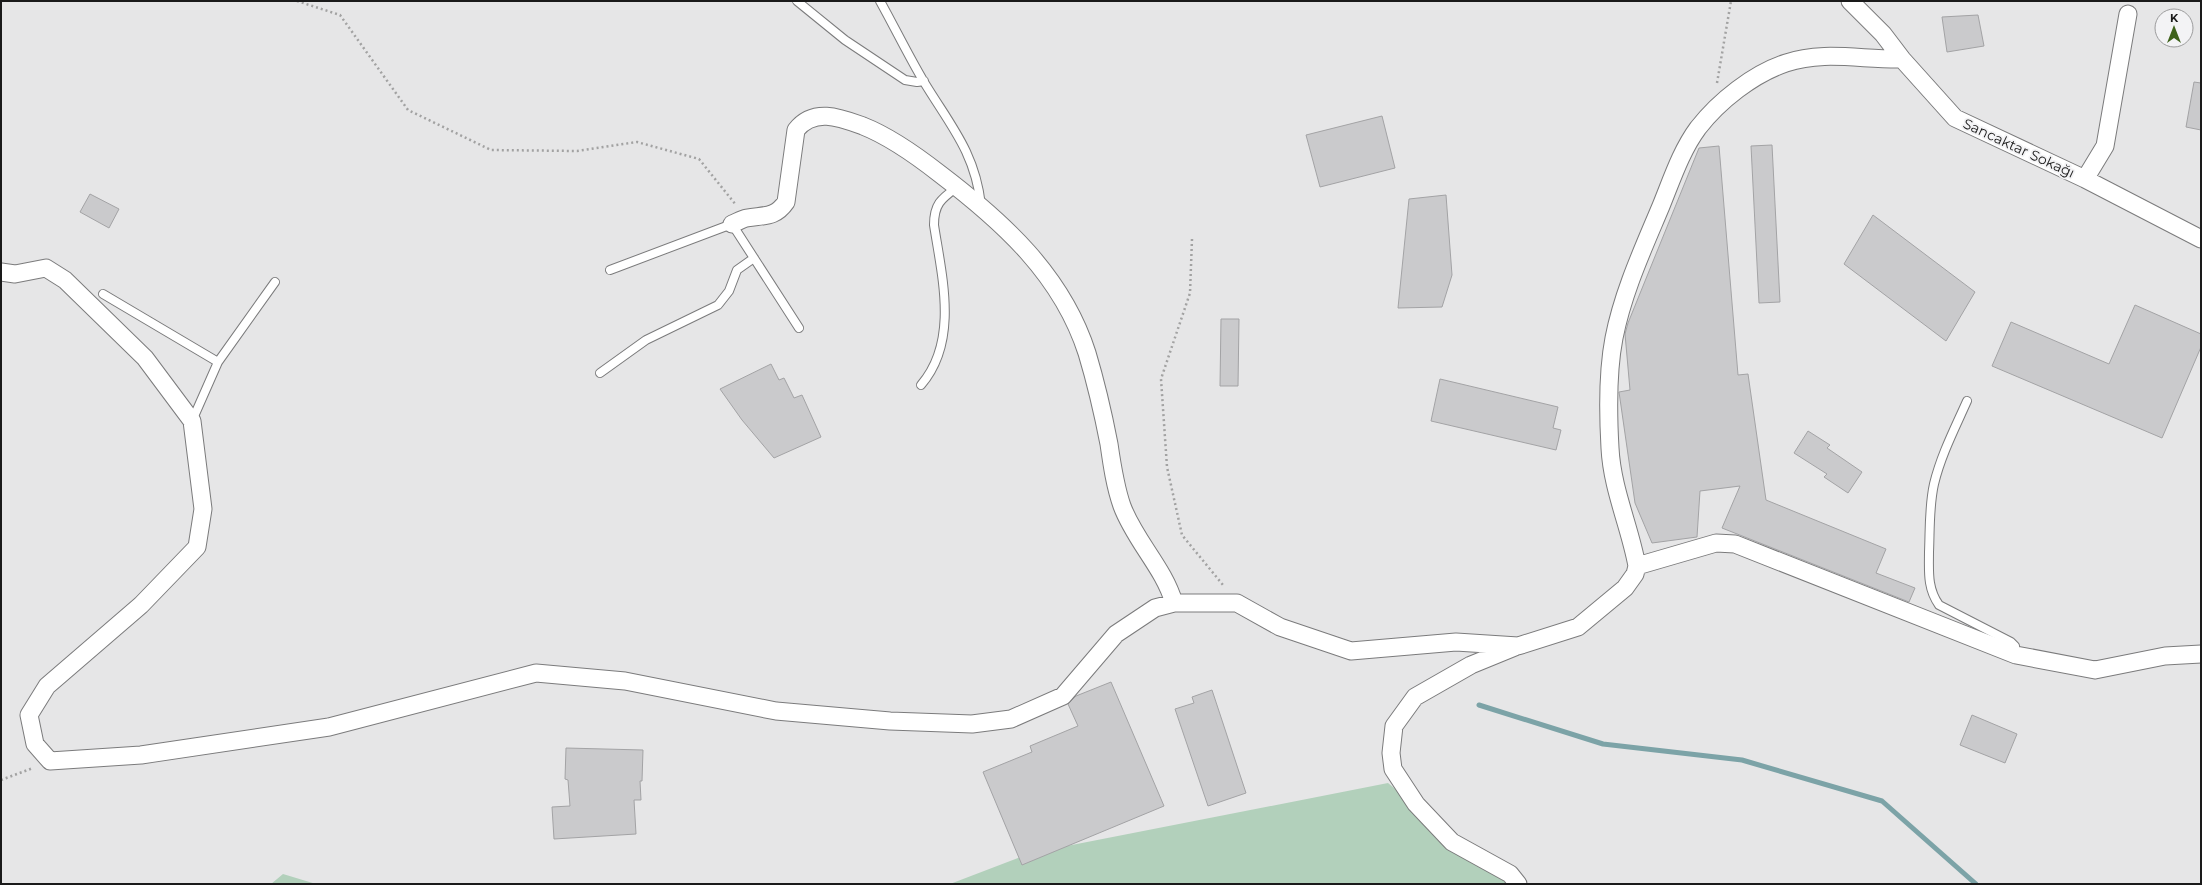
<svg xmlns="http://www.w3.org/2000/svg" width="2202" height="885" viewBox="0 0 2202 885" font-family="Montserrat,sans-serif">
  <rect width="100%" height="100%" fill="#e6e6e7"/>
  <path fill="#b2d0bb" d="M1388,783l123,101h-561l81,-31z
    M283,874l33,10h-45z"/>
  <g fill="none" stroke-linecap="round" stroke-linejoin="round">
    <path stroke="#7ca3a7" stroke-width="5" d="M1479,705l124,39 139,16 140,41 94,83"/>
  </g>
  <path fill="#cacacc" stroke="#a3a3a5" d="M1978,15l6,31 -37,6 -5,-35z
    M2194,82l7,1v47l-15,-3z
    M1382,116l13,52 -75,19 -14,-52z
    M1772,145l8,157 -21,1 -8,-157z
    M1719,146l19,229 10,-1 18,126 120,49 -10,24 39,15 -6,14 -187,-74 18,-42 -40,5 -3,46 -45,6 -17,-40 -16,-111 11,-2 -5,-56 3,-11 71,-175z
    M90,194l29,15 -10,19 -29,-16z
    M1446,195l6,80 -10,32 -44,1 11,-109z
    M1873,215l102,77 -29,49 -102,-77z
    M2135,305l66,29v13l-39,91 -170,-72 19,-44 98,42z
    M1221,319h18l-1,67h-18z
    M771,364l8,16 5,-2 10,20 8,-3 19,42 -47,21 -32,-38 -22,-31z
    M1440,379l118,28 -5,21 8,2 -5,20 -125,-29z
    M1808,431l22,14 -3,3 35,24 -14,21 -24,-16 3,-3 -33,-21z
    M1111,682l53,124 -142,59 -39,-93 49,-20 -2,-6 48,-20 -10,-22 8,-8z
    M1212,690l34,103 -38,13 -33,-97 19,-6 -2,-6z
    M1972,715l45,19 -12,29 -45,-18z
    M566,748l77,2 -1,31h-2l1,19h-7l2,34 -82,5 -2,-32 18,-1 -2,-26 -3,-1z"/>
  <g fill="none" stroke-linecap="round" stroke-linejoin="round">
    <g stroke="#7b7b7c" stroke-width="10">
      <path id="service" d="M797,1l48,39 60,40 12,2 7,-1
        M880,1c15,27 28,54 44,81 26,43 51,70 57,123
        M610,270l122,-46 67,104
        M103,294l115,68
        M600,373l46,-33 72,-35 11,-14 8,-21 17,-12
        M921,385c38,-44 21,-108 13,-160 0,-21 7,-26 23,-38
        M1967,401c-12,27 -26,54 -33,83 -5,22 -4,45 -5,68 0,19 -2,36 10,53l72,37 4,4 1,8
        M192,421l26,-59 57,-80"/>
    </g>
    <g stroke="#7b7b7c" stroke-width="19">
      <path id="minor" d="M1850,1l33,33 19,25 53,59 130,61 116,60
        M2085,179l20,-33 23,-132
        M732,224c5,-2 10,-5 15,-6 17,-3 28,0 39,-16l10,-72c18,-23 45,-12 67,-4 28,11 54,30 77,48 63,48 122,101 147,179 9,30 16,60 22,91 3,21 6,42 13,62 13,35 42,62 52,97
        M1,272l14,2 31,-6 19,12 80,78 47,63 11,88 -6,38 -56,58 -94,81 -18,29 6,29 15,17 91,-6 188,-28 207,-54 89,8 151,30 114,10 82,3 39,-5 52,-23 53,-62 39,-26 19,-5h63l43,24 71,24 105,-9 62,4 60,-19 47,-39 10,-14 2,-8c-7,-39 -25,-77 -27,-118 -2,-35 -3,-74 4,-110 9,-46 29,-89 47,-132 11,-27 20,-55 37,-78 21,-27 55,-54 88,-65 37,-13 77,-3 116,-4
        M1637,566l79,-23 19,1 281,111 79,15 70,-14 36,-2
        M1515,647l-44,18 -56,32 -21,29 -3,27 2,16 23,35 36,38 58,32 8,10"/>
    </g>
    <path stroke="#a2a2a2" stroke-width="2.5" stroke-dasharray="2 3" stroke-linecap="butt" d="M297,1l43,14 68,95 83,40 86,1 60,-9 62,17 37,46
      M1717,83l14,-82
      M1192,239l-2,54 -29,86 6,88 15,68 41,50
      M1,780l32,-12"/>
    <use href="#service" stroke="#fff" stroke-width="8"/>
    <use href="#minor" stroke="#fff" stroke-width="17"/>
  </g>
  <g text-anchor="middle" stroke-width="3.5" stroke-linejoin="round" paint-order="stroke">
    <g font-size="14" fill="#1a1a1a" stroke="#f3f3f5">
      <text transform="translate(2019 148) rotate(25)" y="5">Sancaktar Sokağı</text>
    </g>
  </g>
  <rect width="2202" height="885" fill="none" stroke="#1a1a1a" stroke-width="4"/>
  <g transform="translate(2174 28)"><circle r="19" fill="#f3f3f5" stroke="#9c9c9d"/>
  <path d="M0-3L7 15L0 10L-7 15Z" fill="#3e621b"/>
  <text y="-6" font-size="11" font-weight="bold" text-anchor="middle" fill="#1a1a1a">K</text>
  </g>
</svg>
